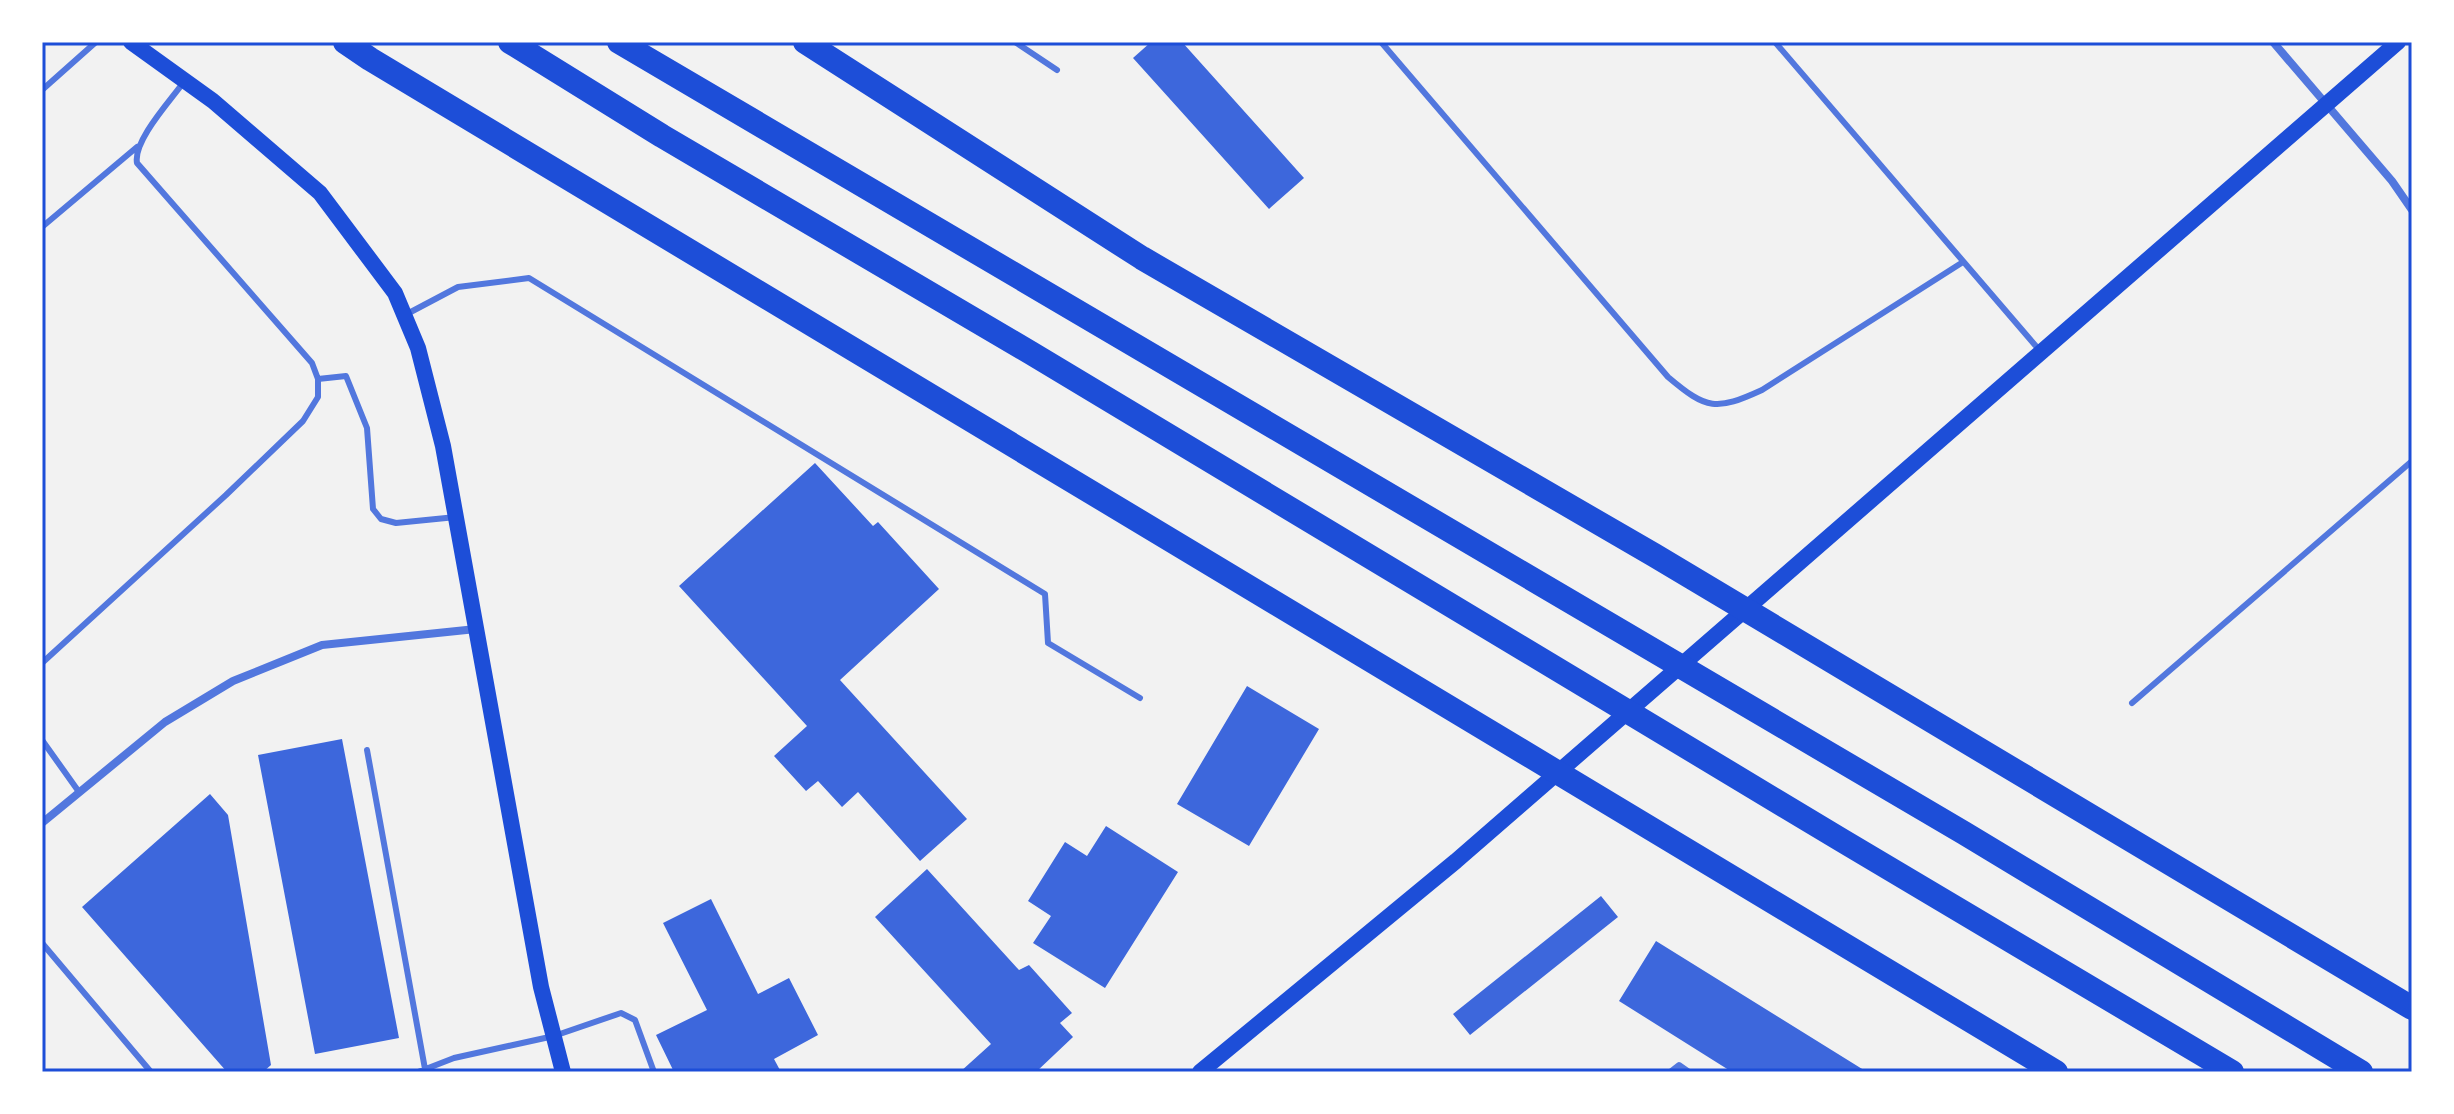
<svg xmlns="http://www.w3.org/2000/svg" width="2454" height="1114" viewBox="0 0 2454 1114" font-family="Literata,serif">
  <rect width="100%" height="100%" fill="#f2f2f2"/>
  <path fill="#3d67dc" d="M1151,42h31l122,136 -35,31 -136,-151z
    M815,463l58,63 5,-4 61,67 -99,91 127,139 -47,42 -62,-69 -16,15 -24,-26 -12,10 -32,-35 33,-30 -128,-140z
    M1247,686l72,43 -70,117 -72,-42z
    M342,739l57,299 -84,16 -57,-299z
    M210,794l18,21 43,250 -8,7h-36l-145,-165z
    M1106,826l72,46 -73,116 -72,-45 18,-27 -23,-15 37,-59 22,14z
    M927,869l92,101 10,-5 43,48 -12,10 13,14 -37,35h-76l31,-28 -116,-127z
    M1601,896l17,21 -148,118 -17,-21z
    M711,899l47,95 31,-16 29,57 -44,24 7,13h-107l-18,-37 51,-25 -44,-87z
    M1656,941l211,131h-135l-113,-71z"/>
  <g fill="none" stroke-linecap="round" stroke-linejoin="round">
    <path stroke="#5277de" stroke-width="6" d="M1015,42l42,28
      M1381,42l287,335c39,33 48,34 94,13l201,-128
      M1775,42l266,310
      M42,90l54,-48
      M42,227l95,-80
      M405,315l53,-28 71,-9 516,316 3,49 92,55
      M318,379l28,-3 21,52 6,81 8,10 15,4 60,-6
      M42,663l184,-168 77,-74 15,-24v-18l-6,-16 -175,-200c-4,-22 33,-62 46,-80
      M2132,703l280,-242
      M42,740l37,52
      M367,750l58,319
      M42,943l109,129
      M418,1072l36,-14 100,-22 67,-23 14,7 19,52
      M1670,1072l9,-7 10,7"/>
    <path stroke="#5277de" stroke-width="8" d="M2273,42l119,139 20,29
      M42,823l123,-101 68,-41 89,-36 154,-16"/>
    <path stroke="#1d4ed8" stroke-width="16" d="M131,42l82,59 107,92 75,100 23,55 25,98 98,541 22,85
      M1200,1072l256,-211 942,-819"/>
    <path stroke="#1d4ed8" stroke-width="24" d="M345,42l25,17 1686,1013
      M510,42l152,94 369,217 812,488 389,231
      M619,42l1345,791 397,239
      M805,42l337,216 512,297 758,453"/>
  </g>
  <rect width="2454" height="1114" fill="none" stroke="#ffffff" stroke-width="88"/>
  <rect x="44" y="44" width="2366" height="1026" fill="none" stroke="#1d4ed8" stroke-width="3"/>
</svg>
